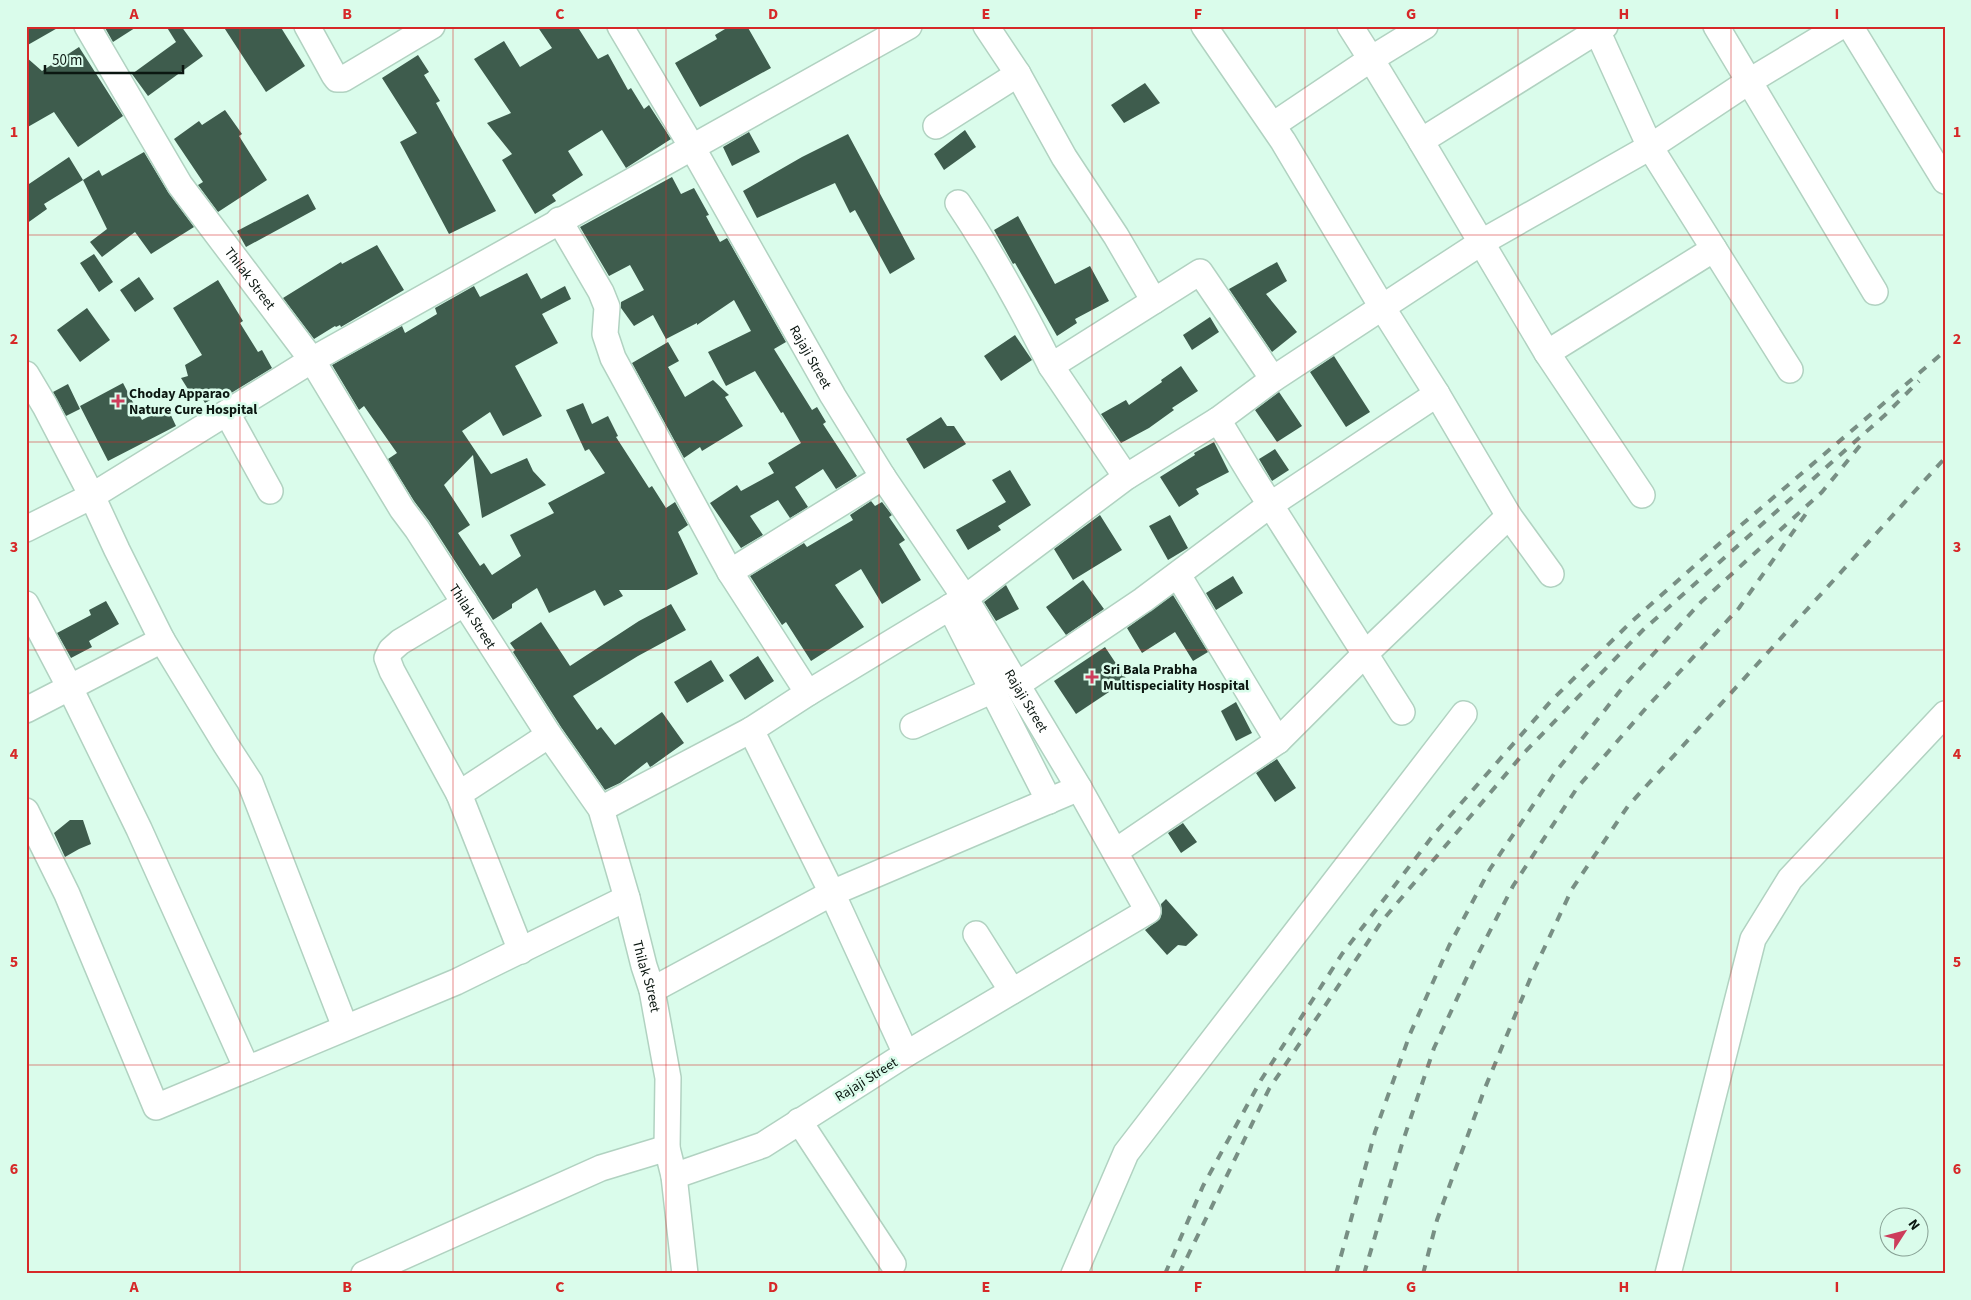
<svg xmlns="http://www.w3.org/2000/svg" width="1971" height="1300" viewBox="0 0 1971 1300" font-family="'Source Sans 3',sans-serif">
  <rect width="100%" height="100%" fill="#dafceb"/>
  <path fill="#3e5c4d" d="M26,26h35l-35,20z
    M104,26h34l-25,16z
    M166,26h15l22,30 -55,40 -16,-22 44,-32z
    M223,26h57l25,40 -39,26z
    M537,26h40l21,33 10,-5 20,36 3,-2 13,21 5,-4 22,34 -45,29 -24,-38 -34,21 15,24 -31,20 4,6 -21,13 -33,-54 10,-6 -25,-31 24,-10 -37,-54 30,-18 16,26 32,-19z
    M730,26h17l24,42 -71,39 -25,-44 42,-24 -2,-4z
    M79,47l44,69 -45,31 -24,-35 -28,16v-71l16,14z
    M418,55l11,17 -5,3 16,26 -4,2 60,108 -47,23 -49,-92 17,-9 -35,-55z
    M1145,83l15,20 -36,20 -13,-18z
    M225,110l17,24 -3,2 28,44 -49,32 -20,-27 5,-3 -29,-43 25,-18 3,4z
    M965,130l11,17 -32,23 -10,-16z
    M749,132l11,20 -28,14 -9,-19z
    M848,134l67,125 -25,15 -35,-64 -5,3 -15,-30 -78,35 -14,-27 59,-34z
    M144,152l24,40 26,35 -43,27 -16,-22 -33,25 -12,-15 17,-13 -24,-49 16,-10 3,6z
    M69,157l14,23 -39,24 3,5 -21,15v-38z
    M672,177l9,17 13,-6 15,27 -3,1 14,26 7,-4 59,104 -12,7 38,61 5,-3 9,15 -3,2 34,52 -21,13 -13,-20 -28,18 13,20 -18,11 -12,-18 -28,16 13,19 -22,13 -31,-45 27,-18 4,6 33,-18 -6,-10 33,-20 -18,-31 -2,1 -26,-42 -29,15 -18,-34 43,-21 -17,-31 -37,25v-2l-31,16 -13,-24 -19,11 -13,-18v-6l23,-12 -14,-25 -21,11 -29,-49z
    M308,194l8,15 -70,38 -9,-16z
    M1018,216l37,68 35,-18 19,35 -34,18 2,4 -20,13 -42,-73 -2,1 -19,-34z
    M377,245l27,45 -63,37 -1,-2 -4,2 -1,-1 -21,13 -31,-41 58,-36 1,2z
    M94,254l19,28 -14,10 -19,-29z
    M1277,262l10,19 -21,13 31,38 -25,20 -43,-63z
    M527,273l14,26 24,-13 6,13 -29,15 16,29 -43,23 27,50 -39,20 -13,-24 -28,19 29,43 36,-16 6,13 13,14 -64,33 -9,-63 -29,30 26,40 -12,8 22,33 4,-3 8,12 29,-19 -11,-21 44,-22 -6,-10 57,-30 -16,-24 -4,2 -19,-41 17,-7 9,21 16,-8 10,20 -2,1 33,51 3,-2 14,22 9,-6 13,23 -10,7 20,42 -31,16h-48l4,6 -19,10 -9,-16 -46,23 -12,-25 -25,16v4l-19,12 -64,-99 -15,-20 -26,-42 9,-6 -33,-47 -5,4 -27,-45 70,-39 3,7 32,-19 -2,-6 39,-22 6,11z
    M139,277l15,22 -19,13 -15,-22z
    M218,280l25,41 -3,2 18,29 4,-2 10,18 -44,27 -2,-4 -21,12 -8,-13 -6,4 -10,-16 7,-2 -3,-11 17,-10 -29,-47z
    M87,308l23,32 -30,22 -23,-32z
    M1210,317l9,15 -27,18 -9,-15z
    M1015,335l17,25 -31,21 -17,-25z
    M668,342l11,19 -11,6 17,30 28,-17 16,15 -4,2 18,29 -41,25 -2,-4 -16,11 -52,-95z
    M1334,356l36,56 -24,15 -36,-55z
    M1181,366l17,25 -26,17 2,2 -25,18 -28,15 -20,-29 25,-14 3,5 33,-23 -1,-2z
    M123,383l19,37 25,-13 9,19 -68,35 -28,-55z
    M68,384l12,25 -14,7 -13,-24z
    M1279,392l23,34 -25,16 -22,-32z
    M941,417l6,9h7l12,18 -42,25 -18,-30z
    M1214,442l15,30 -33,17 3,5 -20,13 -19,-30 35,-22 -1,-2z
    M1275,449l14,21 -17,11 -13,-22z
    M1010,470l21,35 -33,21 3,4 -33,20 -12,-20 50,-28 -14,-22z
    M871,501l4,5 7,-4 10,13 -3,2 16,23 -6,4 22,36 -39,24 -21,-35 -26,16 29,42 -53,34 -25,-39 -4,3 -32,-49 54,-33 3,4 46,-27 -3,-5z
    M1100,515l22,35 -49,30 -19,-31z
    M1170,515l18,33 -20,12 -19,-34z
    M1233,576l10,17 -27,17 -10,-17z
    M1083,580l21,29 -38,26 -20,-28z
    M1006,585l13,24 -23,12 -12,-19z
    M1173,595l35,57 -15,9 -18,-29 -33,21 -15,-25z
    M106,601l13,23 -30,17 3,6 -21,11 -14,-25 34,-18 -2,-5z
    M671,604l15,26 -48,26 -65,40 24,34 4,-3 14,18 47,-33 22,31 -32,23 -2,1 -3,-5 -27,21 -15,7 -44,-63 -48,-75 2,-2 -5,-7 31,-21 29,44 69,-45z
    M1105,647l22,33 -51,34 -22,-33z
    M758,656l16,25 -29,19 -16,-25z
    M711,660l13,21 -37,22 -13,-21z
    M1236,702l16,31 -16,8 -15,-30z
    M1277,759l19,29 -21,14 -19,-29z
    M70,820h13l8,24 -12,5 -14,8 -11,-24z
    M1183,823l14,19 -16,11 -13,-20z
    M1166,899l32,36 -12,11 -8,-1 -11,10 -22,-25 15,-11 2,-7 -1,-8z"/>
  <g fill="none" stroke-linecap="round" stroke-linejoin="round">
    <g stroke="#b1d2c1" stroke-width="28">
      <g id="minor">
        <path id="s1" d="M87,26l93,159 132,175 90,149 15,20 132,206 52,74 26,89 17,68 8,24 16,88 -1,70 7,28 11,98"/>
        <path d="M307,26l27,49 3,4h6l89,-53"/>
        <path id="s2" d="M620,26l72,121 141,249 50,81 82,121 114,190 69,123 -242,143 -143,91 -89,31"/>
        <path d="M986,26l32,48 46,83 52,79 38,65 46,-29 73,107"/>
        <path d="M1204,26l79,115 99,166 55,87 72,122 42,58"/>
        <path d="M1595,26l55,121 140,223"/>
        <path d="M1605,26l-184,115 126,212 95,142"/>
        <path d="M1716,26l159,266"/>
        <path d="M1850,26l95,155"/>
        <path d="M1273,125l98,-66 -21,-33"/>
        <path d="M936,126l82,-52"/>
        <path d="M1421,141l-50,-82 54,-33"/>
        <path d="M958,203c35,52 65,107 93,163"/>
        <path d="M559,220l42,72 6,15 -2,27 8,24 117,214"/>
        <path d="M1547,353l167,-104"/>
        <path d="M26,374l19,32 47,90 25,54 45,90 64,105 24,37 95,245"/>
        <path d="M227,413l43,78"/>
        <path d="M1218,420l34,56 150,236"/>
        <path d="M1126,477l-75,-111 103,-65"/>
        <path d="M26,529l66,-33 220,-136 597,-334"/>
        <path d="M1178,575l100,166"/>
        <path d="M26,604l43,82 70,143 108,240"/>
        <path d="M950,607l99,194"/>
        <path d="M1017,685l126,-85 127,-95 167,-111"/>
        <path d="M808,693l-78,-121 153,-95"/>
        <path d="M26,710l136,-70"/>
        <path d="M913,726l80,-36"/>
        <path d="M751,730l81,163 74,161"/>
        <path d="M459,794l-67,-123 -5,-13 4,-8 9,-8 65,-39"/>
        <path d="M601,809l150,-79 57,-37 157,-95 161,-121 92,-57 55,-41 166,-109 43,-28 168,-95 98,-65 93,-56"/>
        <path d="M26,811l41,83 89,213 300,-125 171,-84"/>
        <path d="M1116,851l162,-110 87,-87 144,-138"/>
        <path d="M976,934l36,57"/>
        <path d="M521,951l-62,-157 90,-59"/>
        <path d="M652,990l180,-97 247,-105"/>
        <path d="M799,1121l94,143"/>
        <path d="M364,1274l237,-106 66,-20"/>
        <path d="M1074,1274l52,-121 338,-439"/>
        <path d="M1668,1274l85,-335 37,-60 155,-165"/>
      </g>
    </g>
    <use href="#minor" stroke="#fff" stroke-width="25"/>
    <path stroke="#788f84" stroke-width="4" stroke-dasharray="9 9" stroke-linecap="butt" d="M1165,1274l38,-88 58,-106 81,-126 93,-121 116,-132 79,-78 89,-79 226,-193
      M1179,1274l90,-185 113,-168 141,-167 120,-124 242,-215 34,-34
      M1336,1274l39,-142 35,-98 39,-88 41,-77 64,-95 70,-88 77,-84 121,-110 41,-50
      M1364,1274l38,-130 32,-96 40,-86 39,-76 64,-98 69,-80 93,-100 71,-100
      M1423,1274l14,-54 48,-132 48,-116 39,-83 56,-83 317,-348"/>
  </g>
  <path fill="none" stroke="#d62828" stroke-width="1" stroke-opacity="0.55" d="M240,26v1248M453,26v1248M666,26v1248M879,26v1248M1092,26v1248M1305,26v1248M1518,26v1248M1731,26v1248M26,235h1919M26,442h1919M26,650h1919M26,858h1919M26,1065h1919"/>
  <g fill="#cd3d5b" stroke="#dafceb" stroke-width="2">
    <path d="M115.5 393.5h5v5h5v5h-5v5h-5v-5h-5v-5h5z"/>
    <path d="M1089.5 669.5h5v5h5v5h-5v5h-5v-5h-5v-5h5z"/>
  </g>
  <g text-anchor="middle" stroke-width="5" stroke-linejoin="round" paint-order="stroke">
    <g font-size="14" fill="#0b1711" stroke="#dafceb">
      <text dy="5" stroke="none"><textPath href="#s1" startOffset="301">Thilak Street</textPath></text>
      <text dy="5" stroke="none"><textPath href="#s2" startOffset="382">Rajaji Street</textPath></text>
      <text dy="5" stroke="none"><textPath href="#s1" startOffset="706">Thilak Street</textPath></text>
      <text dy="5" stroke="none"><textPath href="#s2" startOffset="788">Rajaji Street</textPath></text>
      <text dy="5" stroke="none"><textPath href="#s1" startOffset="1111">Thilak Street</textPath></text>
      <text transform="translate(866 1079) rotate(-32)" y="5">Rajaji Street</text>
    </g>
    <g font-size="14" font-weight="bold" fill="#0b1711" stroke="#dafceb" text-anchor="start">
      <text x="129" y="398">Choday Apparao<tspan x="129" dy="16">Nature Cure Hospital</tspan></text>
      <text x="1103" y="674">Sri Bala Prabha<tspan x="1103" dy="16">Multispeciality Hospital</tspan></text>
    </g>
  </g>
  <rect width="1971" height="1300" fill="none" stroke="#dafceb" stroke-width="55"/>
  <g transform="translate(1904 1232) rotate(54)"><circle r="24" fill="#dafceb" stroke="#87a094"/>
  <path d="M0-4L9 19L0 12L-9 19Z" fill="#cd3d5b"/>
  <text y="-8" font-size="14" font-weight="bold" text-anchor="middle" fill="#0b1711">N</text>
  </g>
  <path d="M45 65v8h138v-8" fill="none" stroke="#0b1711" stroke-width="2.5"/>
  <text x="52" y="65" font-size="15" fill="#0b1711" stroke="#dafceb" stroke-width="4" paint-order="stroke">50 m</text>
  <rect x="28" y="28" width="1916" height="1244" fill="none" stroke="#d62828" stroke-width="2"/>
  <g font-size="16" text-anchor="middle" font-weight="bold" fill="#d62828">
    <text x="134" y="19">A</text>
    <text x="347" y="19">B</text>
    <text x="560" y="19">C</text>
    <text x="773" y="19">D</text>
    <text x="986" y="19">E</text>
    <text x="1198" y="19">F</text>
    <text x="1411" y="19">G</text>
    <text x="1624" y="19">H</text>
    <text x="1837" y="19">I</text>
    <text x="14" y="137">1</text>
    <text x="1957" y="137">1</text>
    <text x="14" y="344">2</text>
    <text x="1957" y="344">2</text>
    <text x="14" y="552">3</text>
    <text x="1957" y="552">3</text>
    <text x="14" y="759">4</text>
    <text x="1957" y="759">4</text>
    <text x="14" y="967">5</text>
    <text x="1957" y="967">5</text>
    <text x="14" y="1174">6</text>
    <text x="1957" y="1174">6</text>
    <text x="134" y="1292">A</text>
    <text x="347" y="1292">B</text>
    <text x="560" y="1292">C</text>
    <text x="773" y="1292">D</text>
    <text x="986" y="1292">E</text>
    <text x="1198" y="1292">F</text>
    <text x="1411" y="1292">G</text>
    <text x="1624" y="1292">H</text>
    <text x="1837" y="1292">I</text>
  </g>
</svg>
